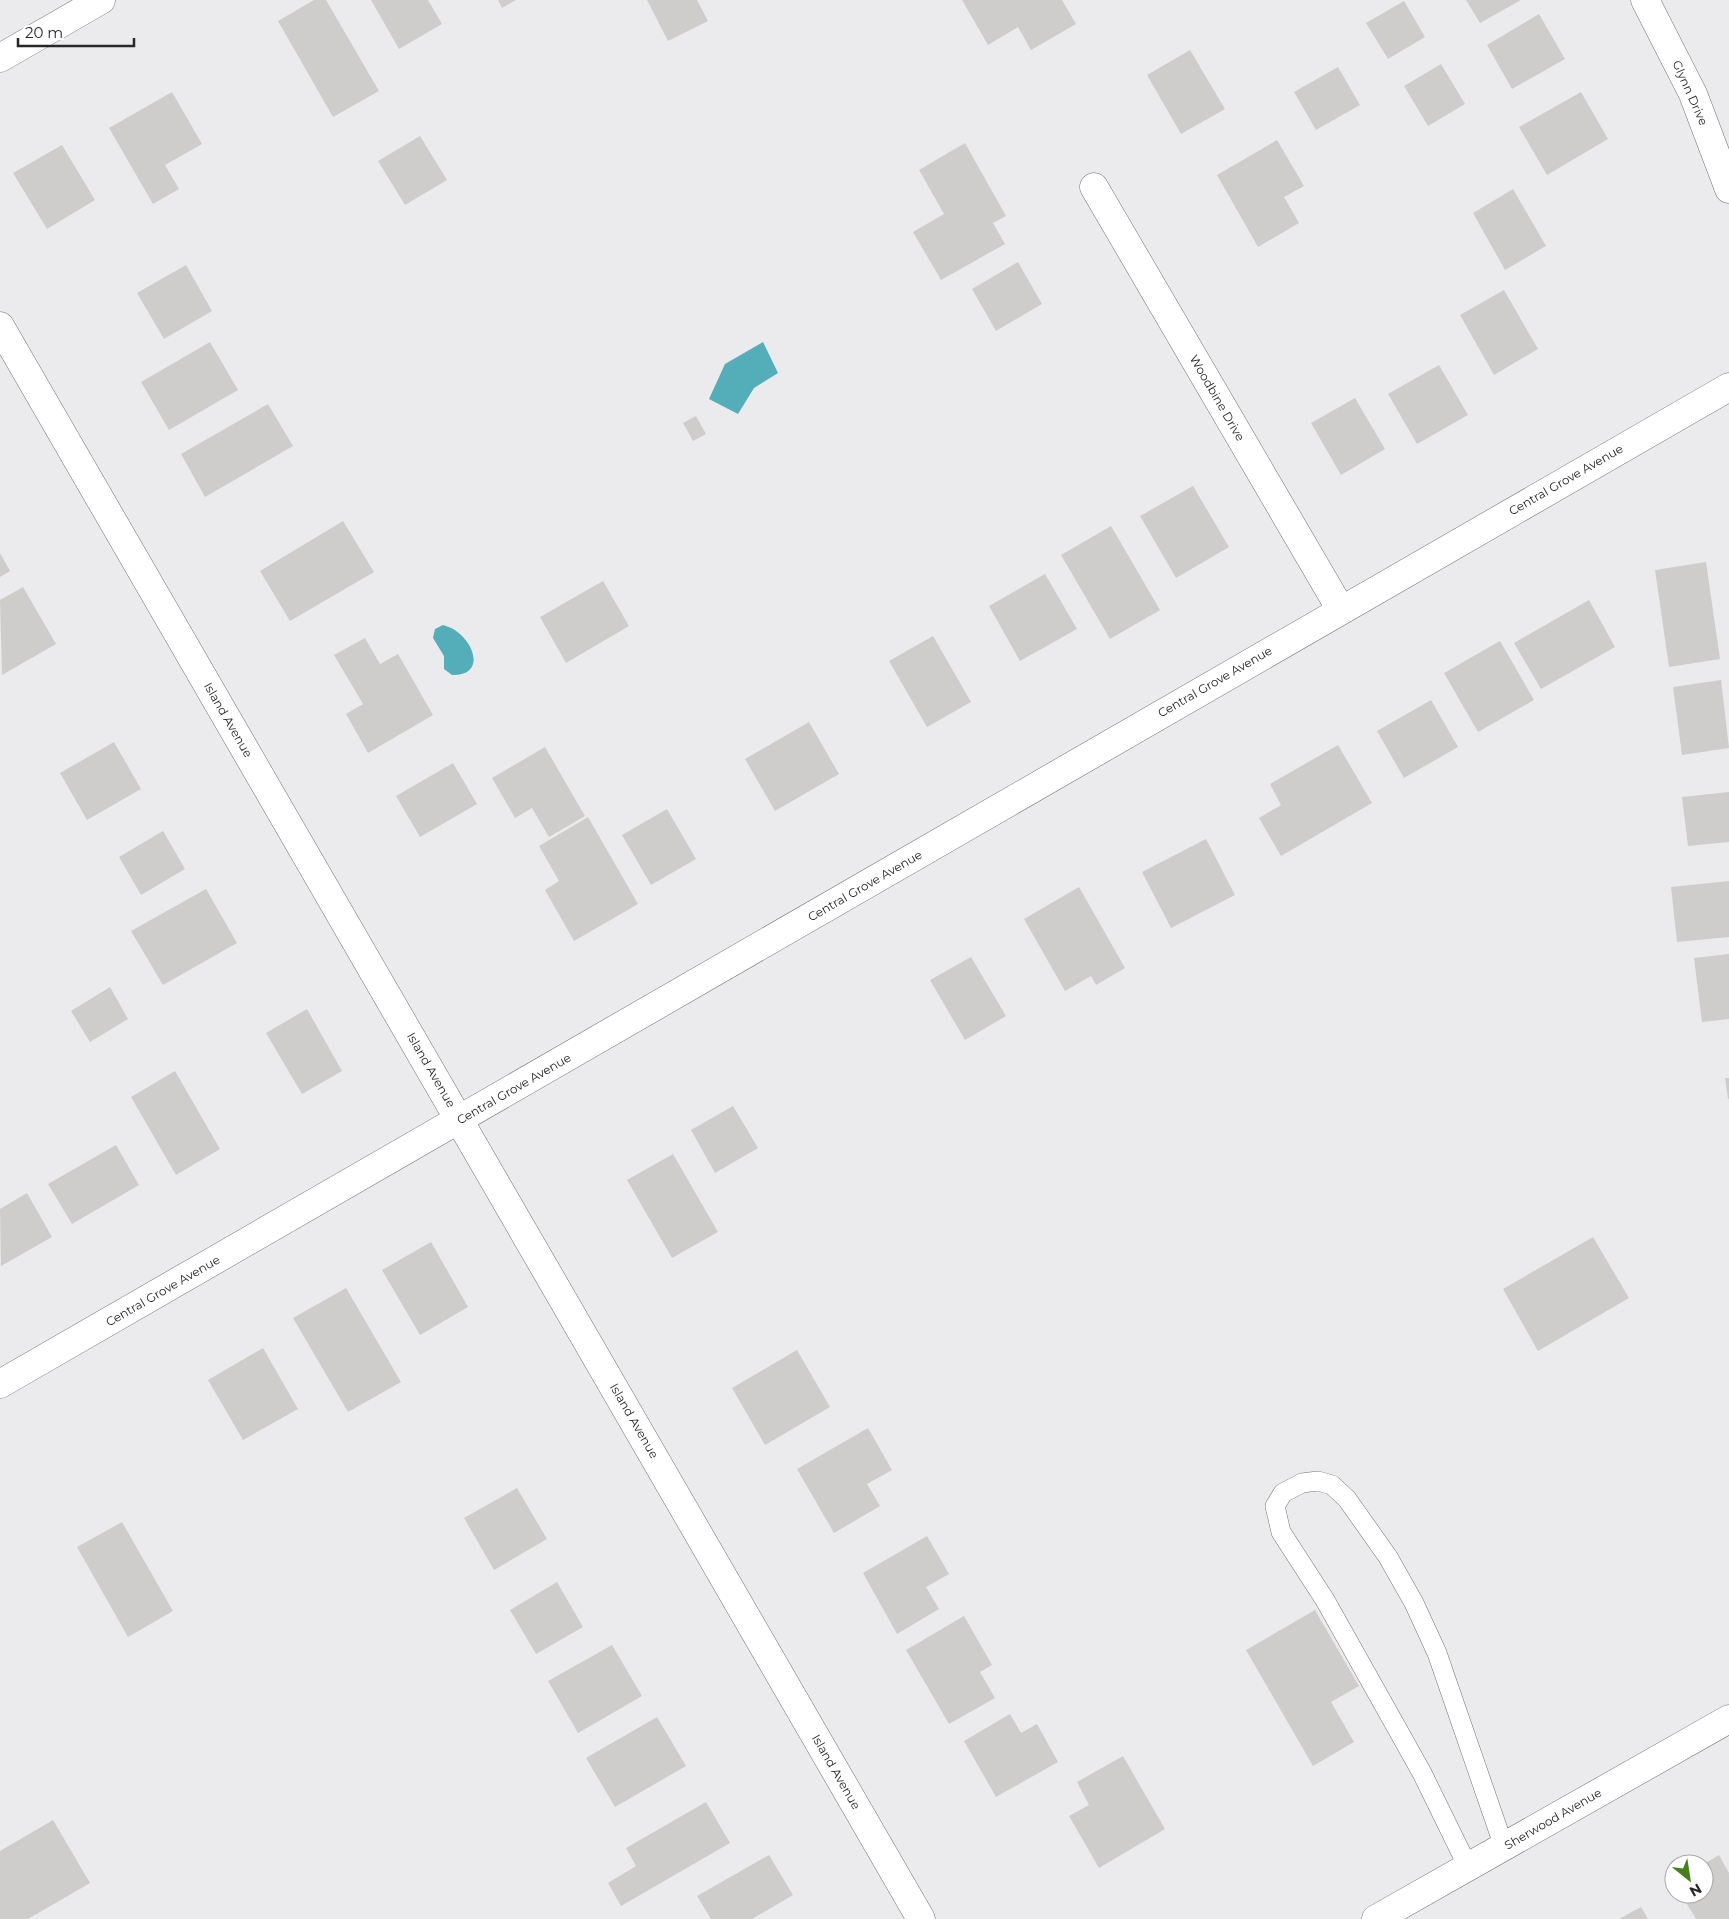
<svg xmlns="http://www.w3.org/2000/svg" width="1729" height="1919" viewBox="0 0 1729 1919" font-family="Montserrat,sans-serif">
  <rect width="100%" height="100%" fill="#ebebed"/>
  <path fill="#53aeb9" d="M763,342l15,31 -24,15 -16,26 -29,-15 16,-35z
    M443,625c29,7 47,51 9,50l-8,-6v-13l-11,-18 2,-9z"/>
  <path fill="#cfcdcb" d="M314,0h12l53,91 -46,26 -55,-96z
    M371,0h57l14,24 -43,25z
    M498,0h18l-14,8z
    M647,0h50l11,21 -40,20z
    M962,0h100l14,24 -45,26 -13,-23 -30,18z
    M1466,0h55l-41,23z
    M1404,1l21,36 -37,22 -22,-36z
    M1539,14l26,45 -53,30 -25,-44z
    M1190,50l35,59 -44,25 -34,-59z
    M1441,64l24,40 -37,22 -24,-40z
    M1338,67l22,38 -44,25 -22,-38z
    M172,92l30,52 -37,21 14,24 -26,15 -44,-76z
    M1581,92l27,47 -61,36 -28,-48z
    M420,136l27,44 -42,25 -27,-44z
    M1277,140l27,46 -20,11 15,26 -41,24 -41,-72z
    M965,143l41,73 -13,7 12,21 -64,36 -28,-48 31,-18 -25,-44z
    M62,145l33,55 -48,29 -34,-56z
    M1513,189l33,57 -41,24 -32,-57z
    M1018,262l24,42 -46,27 -24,-42z
    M186,265l26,46 -48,28 -27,-46z
    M1504,290l34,59 -44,26 -34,-60z
    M210,342l28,48 -69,40 -28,-48z
    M1439,365l29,50 -51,29 -29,-50z
    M1355,398l30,51 -44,26 -30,-52z
    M268,404l25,42 -88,51 -24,-43z
    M696,416l10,18 -13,7 -10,-18z
    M1193,486l36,61 -53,31 -36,-62z
    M343,521l31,51 -84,49 -30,-50z
    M1111,526l49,84 -50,29 -49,-84z
    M0,553l10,18 -10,6z
    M1706,562l14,97 -51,8 -14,-97z
    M1045,574l32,55 -57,32 -31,-55z
    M603,581l26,45 -63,37 -26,-46z
    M23,587l33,57 -54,31 -2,-75z
    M1589,600l26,47 -74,42 -27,-46z
    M933,636l38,66 -44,25 -38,-66z
    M365,638l15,26 18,-10 35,61 -65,38 -22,-39 17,-10 -29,-49z
    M1500,641l34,59 -56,32 -34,-59z
    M1721,680l8,68 -47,7 -9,-68z
    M1431,700l27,47 -54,31 -27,-47z
    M809,722l30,52 -64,37 -30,-52z
    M114,742l27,47 -54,31 -27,-47z
    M1338,745l34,58 -91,53 -22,-38 22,-13 -11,-21z
    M545,747l40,69 -36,21 -17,-29 -17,10 -23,-40z
    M453,763l24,41 -57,33 -24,-41z
    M1729,792v50l-41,4 -6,-49z
    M667,809l29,50 -45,26 -29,-50z
    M588,817l50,87 -64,37 -29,-51 14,-9 -20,-35z
    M163,831l22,38 -44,26 -22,-38z
    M1206,839l29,56 -64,33 -29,-56z
    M1729,881v56l-52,5 -6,-55z
    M1079,887l46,81 -29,17 -5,-9 -26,15 -41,-72z
    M206,889l31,54 -74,42 -32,-54z
    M1729,954v65l-27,3 -8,-64z
    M971,957l35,59 -41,24 -35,-60z
    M110,987l18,32 -38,23 -19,-31z
    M307,1009l35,62 -40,23 -36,-61z
    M175,1071l45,78 -44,26 -45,-78z
    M1725,1078h4v21h-1z
    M733,1106l25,42 -43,25 -24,-43z
    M116,1145l23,40 -67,39 -24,-40z
    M673,1154l45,78 -46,26 -45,-78z
    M27,1193l25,44 -51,29 -1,-57z
    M1593,1237l36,61 -91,53 -35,-62z
    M431,1242l37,65 -48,28 -38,-65z
    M346,1288l55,94 -53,30 -55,-94z
    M263,1348l35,61 -55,31 -35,-60z
    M797,1350l33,57 -65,38 -33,-57z
    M868,1428l24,42 -25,14 13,22 -46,27 -37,-64z
    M517,1488l30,51 -53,31 -30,-52z
    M122,1522l51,89 -45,26 -51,-90z
    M927,1536l22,38 -23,13 13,22 -42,25 -34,-61z
    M557,1582l26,45 -47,27 -26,-44z
    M1315,1610l44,76 -28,16 23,40 -41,24 -67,-116z
    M964,1616l28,49 -12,7 15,26 -46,26 -43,-74z
    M612,1645l30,51 -64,37 -30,-52z
    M1010,1714l11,19 16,-9 21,38 -62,35 -32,-56z
    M657,1717l29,49 -71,41 -29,-49z
    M1123,1756l42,73 -66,39 -30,-52 20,-11 -12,-23z
    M706,1802l24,41 -109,63 -13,-23 28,-17 -10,-18z
    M53,1820l37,63 -62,36h-28v-68z
    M769,1855l24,40 -41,24h-41l-14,-23z
    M1719,1855l10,18v46h-33l-15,-25h23v-30z
    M1641,1907l7,12h-29z"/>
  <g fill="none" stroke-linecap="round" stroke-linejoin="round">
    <g stroke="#747477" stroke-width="20">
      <path id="lane" d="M1468,1867l-46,-94 -97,-173 -44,-68 -6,-26 8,-13 19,-10 16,-2 14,4 15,14 41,58 26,46 23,50 67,194"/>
    </g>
    <g stroke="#747477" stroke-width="29">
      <path id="street" d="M1645,0l48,94 36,95
        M0,58l101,-58
        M1094,187l247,423
        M0,326l921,1593
        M0,1384l1729,-997"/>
    </g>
    <g stroke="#747477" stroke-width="29">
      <path id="secondary" d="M1376,1919l353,-200"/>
    </g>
    <use href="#lane" stroke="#fff" stroke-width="19"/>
    <use href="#street" stroke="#fff" stroke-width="28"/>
    <use href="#secondary" stroke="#fff" stroke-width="28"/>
  </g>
  <g text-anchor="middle" stroke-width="4.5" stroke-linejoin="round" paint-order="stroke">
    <g font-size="12" fill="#282729" stroke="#fff">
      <text transform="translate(1690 93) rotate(66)" y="4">Glynn Drive</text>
      <text transform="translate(1217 398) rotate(60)" y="4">Woodbine Drive</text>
      <text transform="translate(1566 480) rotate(-30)" y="4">Central Grove Avenue</text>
      <text transform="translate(1215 682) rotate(-30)" y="4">Central Grove Avenue</text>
      <text transform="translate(228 720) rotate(60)" y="4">Island Avenue</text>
      <text transform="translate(865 886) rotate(-30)" y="4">Central Grove Avenue</text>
      <text transform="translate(431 1070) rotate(60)" y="4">Island Avenue</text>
      <text transform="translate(514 1089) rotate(-30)" y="4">Central Grove Avenue</text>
      <text transform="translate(163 1291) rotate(-30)" y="4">Central Grove Avenue</text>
      <text transform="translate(634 1421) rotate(60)" y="4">Island Avenue</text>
      <text transform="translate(836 1772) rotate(60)" y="4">Island Avenue</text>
      <text transform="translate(1553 1819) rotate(-30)" y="4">Sherwood Avenue</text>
    </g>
  </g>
  <g transform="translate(1689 1879) rotate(150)"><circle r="24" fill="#ffffff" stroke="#a9a9a9"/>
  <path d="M0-4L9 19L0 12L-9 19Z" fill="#46801b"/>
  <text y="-8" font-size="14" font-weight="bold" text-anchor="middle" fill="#282729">N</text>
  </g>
  <path d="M18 38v8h116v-8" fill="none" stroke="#282729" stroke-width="2.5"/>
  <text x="25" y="38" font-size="15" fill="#282729" stroke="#ffffff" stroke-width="4" paint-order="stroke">20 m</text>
</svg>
